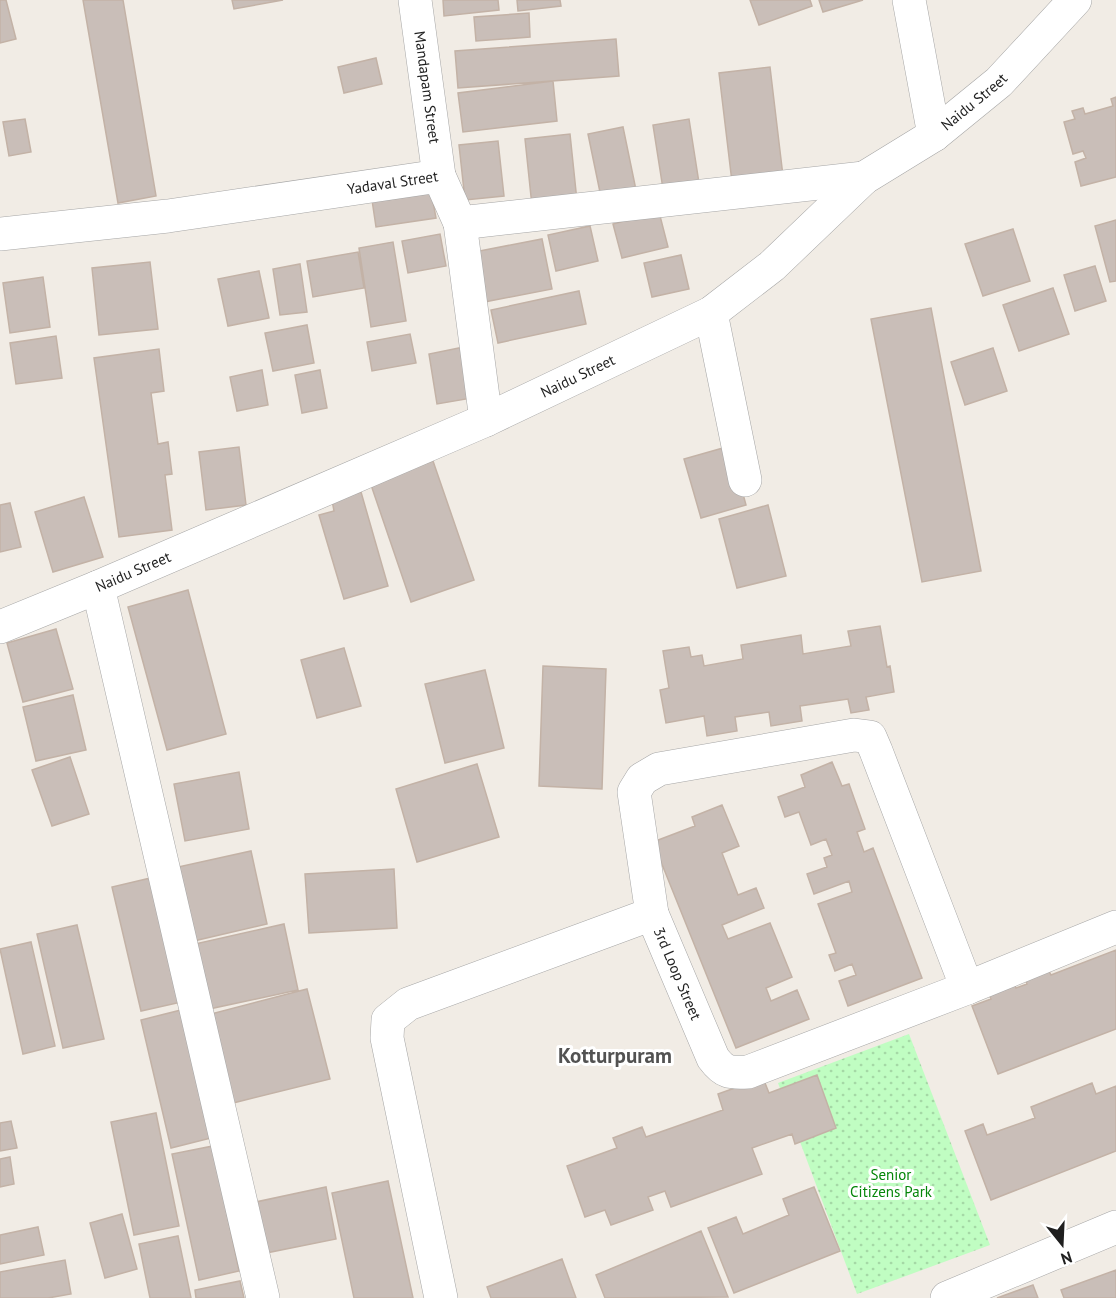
<svg xmlns="http://www.w3.org/2000/svg" width="1116" height="1298" viewBox="0 0 1116 1298" font-family="'PT Sans',sans-serif">
  <defs>
    <pattern id="park-dots" width="8" height="8" patternUnits="userSpaceOnUse" patternTransform="scale(1.5)"><rect width="8" height="8" fill="#c0fdc2"/><path d="M2 2h.1M6 6h.1" fill="none" stroke="#a5d8a6" stroke-width="1.8" stroke-linecap="round"/></pattern>
  </defs>
  <rect width="100%" height="100%" fill="#f1ece5"/>
  <path fill="url(#park-dots)" d="M909,1034l81,211 -133,49 -79,-211z"/>
  <path fill="#c9beb8" stroke="#c3b2a6" stroke-width="1.5" d="M0,0h6l10,39 -16,4z
    M83,0h40l33,196 -38,7z
    M232,0h51l-49,9z
    M443,0h55l1,10 -55,6z
    M517,0h43l1,6 -43,5z
    M750,0h60l2,6 -53,19z
    M819,0h44l-40,12z
    M529,13l1,24 -54,4 -2,-24z
    M616,39l3,37 -161,12 -3,-37z
    M376,58l6,26 -38,9 -6,-26z
    M770,67l13,109 -51,6 -13,-109z
    M553,81l4,40 -94,11 -5,-39z
    M1116,97v80l-35,9 -6,-24 11,-4 -3,-7 -10,3 -9,-32 11,-3 -3,-8 11,-3 2,6 28,-8 -2,-7z
    M25,119l6,33 -22,4 -6,-34z
    M689,119l10,64 -36,6 -10,-64z
    M623,127l13,63 -35,7 -13,-63z
    M570,134l7,67 -45,5 -7,-67z
    M498,141l6,55 -39,4 -6,-55z
    M431,191l5,27 -60,9 -4,-27z
    M659,212l9,35 -46,11 -9,-34z
    M1116,220v61l-6,1 -15,-56z
    M590,226l8,35 -42,10 -8,-36z
    M1013,229l17,52 -47,15 -18,-52z
    M440,234l6,32 -38,7 -6,-32z
    M542,239l10,50 -68,13 -10,-50z
    M393,242l13,79 -35,6 -12,-79z
    M358,252l6,36 -51,9 -6,-36z
    M681,255l8,34 -37,8 -8,-34z
    M150,262l8,67 -59,6 -7,-67z
    M300,264l7,48 -27,3 -7,-46z
    M1095,266l11,35 -31,10 -11,-36z
    M259,271l10,47 -41,8 -10,-47z
    M43,277l7,50 -40,6 -7,-50z
    M1053,288l16,46 -50,17 -16,-46z
    M579,291l7,33 -88,19 -7,-33z
    M931,308l50,263 -59,11 -51,-263z
    M307,325l7,38 -41,8 -8,-38z
    M410,334l6,29 -44,8 -5,-29z
    M56,336l6,42 -46,6 -6,-41z
    M464,347l8,51 -35,6 -8,-50z
    M993,348l14,43 -42,14 -14,-43z
    M159,349l5,42 -13,2 7,51 10,-2 4,32 -7,1 7,55 -53,7 -25,-179z
    M262,370l6,35 -31,6 -7,-34z
    M320,370l7,38 -25,5 -7,-38z
    M730,446l16,59 -45,13 -17,-59z
    M239,447l7,58 -40,5 -7,-58z
    M433,461l41,119 -63,22 -41,-120z
    M361,492l27,94 -44,13 -25,-84 15,-4 -2,-11z
    M84,497l19,60 -50,15 -18,-60z
    M10,503l11,44 -21,5v-47z
    M768,505l18,71 -49,12 -18,-69z
    M188,590l38,144 -59,16 -39,-143z
    M880,626l7,41 3,-1 4,26 -28,5 3,13 -18,3 -3,-14 -48,7 2,15 -31,5 -2,-14 -34,5 2,14 -30,5 -3,-20 -38,7 -6,-33 9,-2 -6,-37 26,-4 2,10 11,-2 2,11 39,-7 -2,-14 60,-10 2,19 48,-8 -3,-15z
    M56,629l17,60 -50,13 -16,-59z
    M344,648l17,58 -44,12 -16,-58z
    M543,666l63,3 -4,120 -63,-3z
    M485,670l19,78 -59,15 -20,-79z
    M73,695l13,55 -50,11 -13,-54z
    M70,757l19,57 -37,12 -20,-56z
    M832,762l10,24 7,-2 16,45 -8,3 7,20 9,-4 49,130 -74,28 -9,-25 17,-6 -4,-11 -17,7 -6,-16 7,-2 -18,-49 34,-12 -3,-11 -35,13 -7,-20 20,-7 -3,-9 8,-3 -6,-16 -15,6 -12,-33 -14,5 -7,-20 27,-10 -4,-12z
    M477,764l22,73 -82,25 -21,-73z
    M239,772l10,57 -64,12 -11,-57z
    M722,805l17,41 -17,7 16,42 18,-7 8,20 -42,17 6,14 42,-16 22,54 -26,11 5,13 26,-11 12,29 -73,29 -83,-206 42,-16 -3,-9z
    M251,851l16,73 -82,19 -16,-74z
    M394,869l3,59 -88,5 -4,-59z
    M159,876l27,125 -45,10 -29,-124z
    M284,924l14,66 -89,19 -14,-65z
    M77,925l27,114 -41,9 -26,-114z
    M31,942l24,104 -32,8 -23,-105z
    M1116,950v79l-118,45 -26,-68 19,-7 -4,-9 26,-9 3,7 11,-4 -3,-8 23,-9 4,8z
    M307,989l23,90 -97,24 -22,-89z
    M185,1009l30,128 -44,11 -30,-128z
    M817,1075l19,53 -41,16 -3,-10 -40,14 10,26 -91,33 -6,-16 -17,6 5,13 -42,15 -6,-15 -20,7 -18,-51 50,-18 -4,-10 29,-11 4,10 77,-27 -5,-16 45,-16 6,15z
    M1092,1083l4,11 20,-8v65l-125,49 -26,-69 18,-7 4,11 48,-17 -4,-11z
    M156,1113l23,113 -45,9 -23,-113z
    M11,1121l6,27 -17,3v-28z
    M213,1146l26,125 -40,9 -27,-126z
    M10,1157l4,27 -14,3v-28z
    M388,1181l25,117h-59l-22,-105z
    M326,1187l10,52 -75,15 -10,-51z
    M814,1187l26,64 -106,42 -26,-65 28,-11 7,17 46,-19 -6,-16z
    M122,1214l15,55 -32,9 -15,-55z
    M38,1227l6,28 -44,9v-29z
    M701,1231l27,66 -123,1 -9,-23z
    M178,1236l13,62h-41l-11,-54z
    M562,1259l14,39h-85l-4,-11z
    M65,1260l6,34 -23,4h-48v-26z
    M1116,1270v28h-52l-3,-8z
    M240,1281l4,17h-48l-1,-8z
    M1033,1285l5,13h-41z"/>
  <g fill="none" stroke-linecap="round" stroke-linejoin="round">
    <g stroke="#a6a6a6" stroke-width="34">
      <g id="street">
        <path id="s1" d="M415,0l24,176"/>
        <path d="M909,0l25,135"/>
        <path d="M460,223l26,197"/>
        <path id="s2" d="M0,234l168,-18 271,-40 21,47 404,-45"/>
        <path d="M711,313l34,167"/>
        <path d="M98,587l165,711"/>
        <path id="s3" d="M0,627l98,-40 388,-167 225,-107 61,-47 92,-88 70,-43 65,-53 76,-82"/>
        <path d="M652,914l-18,-122 8,-13 17,-10 195,-34 16,2 6,14 91,237"/>
        <path id="s4" d="M441,1298l-54,-260 1,-18 20,-16 244,-90 61,144c11,15 17,15 35,14l219,-84 149,-61"/>
        <path d="M947,1298l169,-71"/>
      </g>
    </g>
    <use href="#street" stroke="#fff" stroke-width="33"/>
  </g>
  <g text-anchor="middle" stroke-width="6" stroke-linejoin="round" paint-order="stroke">
    <g font-size="15" fill="#1f1f1f" stroke="#fff">
      <text dy="5" stroke="none"><textPath href="#s1" startOffset="88">Mandapam Street</textPath></text>
      <text dy="5" stroke="none"><textPath href="#s3" startOffset="1116">Naidu Street</textPath></text>
      <text dy="5" stroke="none"><textPath href="#s2" startOffset="396">Yadaval Street</textPath></text>
      <text dy="5" stroke="none"><textPath href="#s3" startOffset="630">Naidu Street</textPath></text>
      <text dy="5" stroke="none"><textPath href="#s3" startOffset="144">Naidu Street</textPath></text>
      <text dy="5" stroke="none"><textPath href="#s4" startOffset="634">3rd Loop Street</textPath></text>
    </g>
    <g font-size="15" fill="#058609" stroke="#fff">
      <text x="891" y="1180">Senior<tspan x="891" dy="17">Citizens Park</tspan></text>
    </g>
    <g font-size="21" font-weight="bold" fill="#525252" stroke="#fff">
      <text x="615" y="1063">Kotturpuram</text>
    </g>
  </g>
  <g transform="translate(1062 1244) rotate(162)" stroke="#ffffff" stroke-width="4.5" paint-order="stroke">
  <path d="M0-4.5L10 22L0 15L-10 22Z" fill="#1f1f1f"/>
  <text y="-9" font-size="16" font-weight="bold" text-anchor="middle" fill="#1f1f1f">N</text>
  </g>
</svg>
